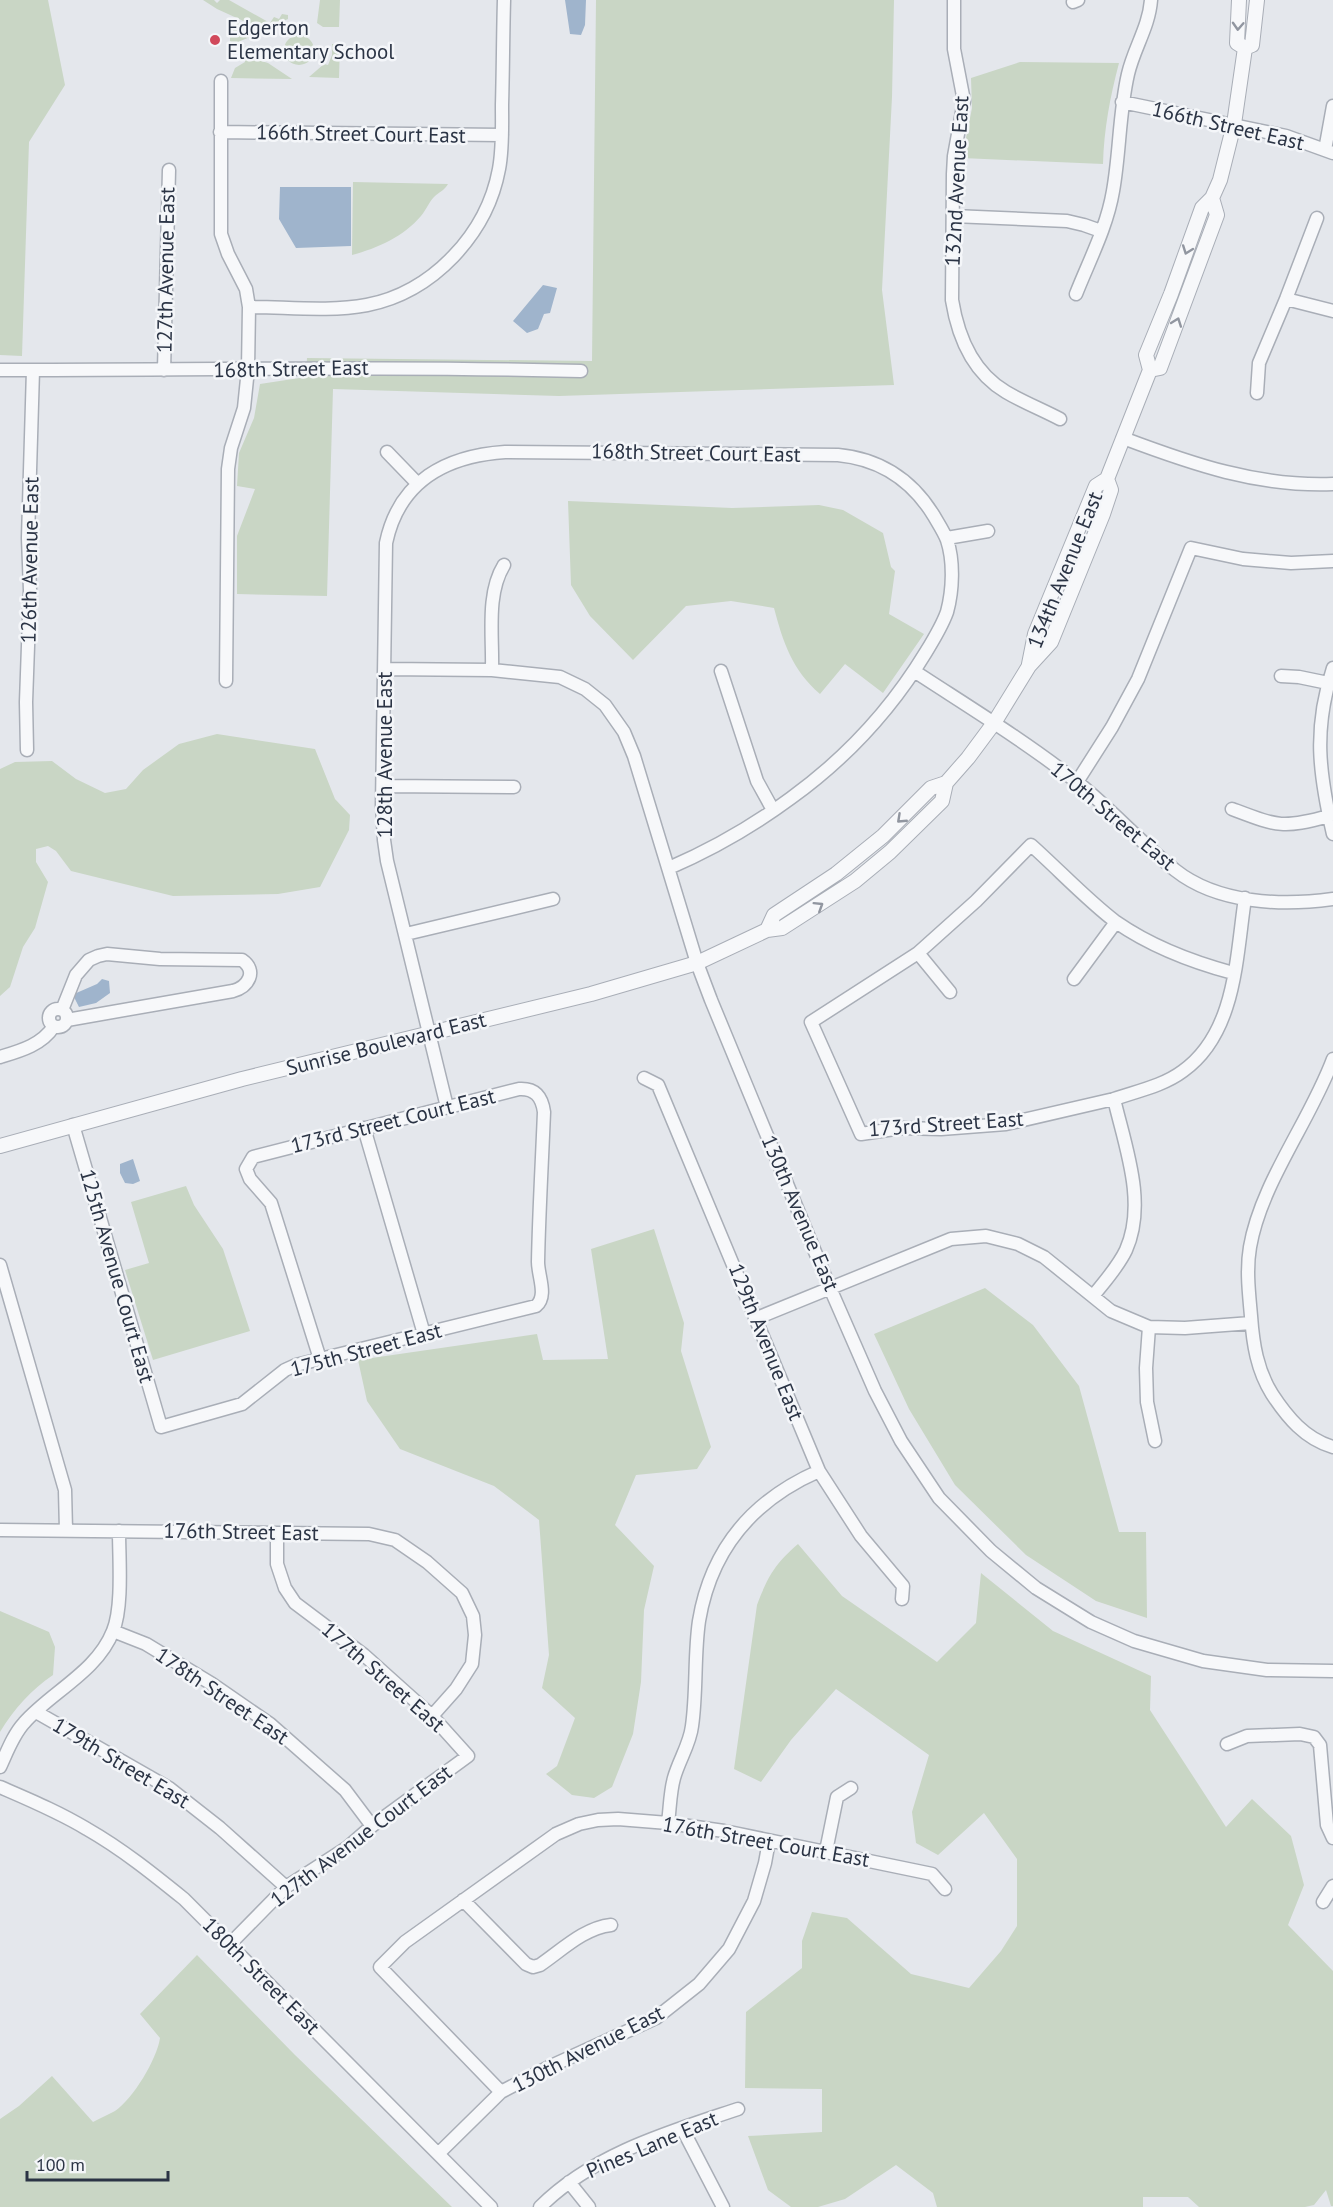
<svg xmlns="http://www.w3.org/2000/svg" width="1333" height="2207" viewBox="0 0 1333 2207" font-family="'PT Sans',sans-serif">
  <rect width="100%" height="100%" fill="#e4e7ec"/>
  <path fill="#c9d6c5" d="M0,0h48l17,85 -36,57 -7,214 -22,-1z
    M203,0h11l3,3 3,-3h9l41,23 4,-6 5,2 3,-5 6,1v4l-25,11 -46,-21z
    M320,0h20l-1,27h-16l-6,-4z
    M596,0h298l-2,97 -10,193 12,95 -335,11 -226,-7 -6,207 -90,-2v-58l18,-47 -18,-3 2,-33 15,-35 6,-34 46,-7 1,-19 285,3z
    M230,20l25,10v5l-22,9 -3,-3z
    M284 50a15 15 0 1 1 30 0a15 15 0 1 1-30 0Z
    M332,44h8l-1,34 -30,-1 15,-13 4,1 4,-10z
    M252,58l16,5 24,16 -61,-1 4,-10 10,-6v-3z
    M1020,62l99,1c-9,34 -15,66 -16,101l-141,-6 10,-50 -1,-30z
    M353,182l95,2c-3,6 -9,8 -14,13 -5,5 -8,13 -13,19 -18,21 -43,32 -69,39z
    M568,501l164,7 87,-3 24,5 40,23 8,34 4,4 -6,43 35,20 -41,59 -38,-29 -25,30c-28,-24 -37,-52 -46,-86l-43,-7 -45,5 -53,54 -43,-44 -19,-31z
    M217,734l98,15 20,50 15,16 -1,15 -29,57 -42,7 -105,2 -102,-25 -15,-20 -8,-5 -12,3v13l12,20 -13,46 -12,19 -13,40 -10,9v-227l15,-7 37,-1 24,18 29,14 21,-4 17,-19 36,-26z
    M186,1186l8,19 29,44 27,82 -97,29 -28,-90 24,-7 -18,-61z
    M654,1229l30,94 -3,28 30,96 -14,22 -61,6 -21,50 39,41 -10,44 -3,72 -8,52 -21,53 -18,11 -22,-3 -26,-21 11,-8 18,-48 -33,-30 7,-33 -10,-135 -45,-34 -94,-37 -33,-48 -9,-41 179,-26 6,26 65,-1 -17,-110z
    M985,1288l48,37 46,61 40,146h27l1,86 -51,-17 -70,-46 -71,-70 -46,-76 -35,-75z
    M798,1544l44,52 95,66 39,-39 5,-50 72,58 98,45 -1,34 76,117 26,-28 39,37 13,49 -16,40 45,46v235h-2l-5,-16 -12,15 -9,2h-106l-11,-10h-45v10h-206l-4,-14 -37,-28 -51,34 -27,8h-27l-23,-17 -20,-54 74,-4v-43l-77,-1 1,-76 56,-44v-27l10,-29 35,6 64,56 58,14 32,-37 16,-25v-67l-33,-46 -46,42 -22,-12 -4,-31 17,-57 -93,-66 -45,51 -30,42 -27,-13 23,-164c11,-29 18,-41 41,-61z
    M0,1611l49,21 6,15 -2,28c-22,15 -39,34 -53,57z
    M197,1955l98,100 157,152h-452v-88l19,-13 33,-30 41,46c7,-4 15,-7 22,-11 18,-12 42,-52 45,-73l-20,-24z"/>
  <path fill="#9fb4cc" d="M565,0h21l-1,25 -4,10 -11,-1z
    M280,187h71v59l-55,2 -17,-29z
    M543,285l14,3 -7,25 -6,1 -6,15 -11,4 -14,-12z
    M102,979l7,2 1,12 -14,10 -17,4 -5,-10v-3l23,-10z
    M133,1159l7,22 -7,3 -8,-1 -5,-10v-9z"/>
  <g fill="none" stroke-linecap="round" stroke-linejoin="round">
    <g stroke="#a9aeb7" stroke-width="15">
      <path id="minor" d="M954,0v49l10,52 -10,55 -1,18 -1,126c6,37 20,72 54,92 17,10 37,18 54,27
        M1073,2l5,-2
        M221,81v153l7,20 18,35 3,18 -1,62 -4,39 -13,40 -3,21 -2,212
        M1122,102l164,34 47,17
        M220,132l282,3
        M1325,150l8,-44
        M953,216l114,5 17,4 17,6
        M1076,294c13,-33 31,-67 37,-103 7,-39 6,-78 15,-117 6,-26 21,-47 23,-74
        M1286,299l47,12
        M249,307c38,0 80,5 118,-2 66,-13 120,-71 132,-136 4,-21 3,-43 3,-64 1,-35 1,-70 2,-105
        M0,370c194,0 387,-4 581,1
        M164,370l5,-200
        M1257,393l2,-30 27,-64 31,-81
        M1123,438c69,26 135,49 210,46
        M387,452l30,31
        M947,538l41,-7
        M1333,668c-20,61 -14,105 0,166
        M384,669l108,1 68,7 25,12 20,16 19,27 10,24 63,207 14,37 119,288 45,103 26,50 38,57 52,53 45,37 55,34 43,19 69,20 64,9 66,1
        M492,670c1,-34 -6,-76 12,-105
        M721,671l36,110 16,29
        M914,671c55,36 111,70 163,111 34,27 64,61 98,88 43,34 107,36 158,29
        M1281,676l18,1 29,6
        M27,750l-1,-48 4,-112 -2,-52 5,-168
        M1077,782l35,-55 26,-48 53,-131 52,11 48,4 42,-2
        M383,786l131,1
        M1232,809c45,17 50,20 97,7
        M406,934l147,-35
        M918,953l32,39
        M1074,979l42,-57
        M49 1018a9 9 0 1 1 18 0a9 9 0 1 1-18 0Z
        M62,1010l14,-35 13,-15 9,-4 9,-2 53,5 82,1c16,11 6,27 -9,31l-166,29
        M0,1057c20,-6 42,-12 54,-31
        M1333,1059c-23,62 -72,124 -83,188 -4,23 -1,46 1,69 2,28 6,54 21,78 15,23 33,45 61,53
        M644,1078l14,7 161,386 42,65 42,50 -1,13
        M1114,1099l-108,25 -65,5 -40,-1 -40,6 -50,-112 107,-69 58,-52 55,-56c27,24 57,56 85,77 36,25 76,40 117,51
        M447,1107l-60,-246 -3,-21 -2,-35 4,-262c13,-62 60,-87 119,-91l333,3c42,4 74,25 96,61 4,7 10,16 13,24 7,21 6,50 0,72 -5,14 -13,27 -21,40 -34,56 -81,107 -135,146 -38,28 -78,51 -122,70
        M73,1125l88,302 81,-23 43,-34 11,-5 240,-59c12,-10 2,-30 2,-44 1,-50 4,-100 6,-150 -2,-15 -9,-24 -25,-23l-266,68 -7,12 4,10 21,24 49,156
        M364,1128l60,206
        M0,1265l65,225 1,40
        M1093,1296c12,-15 25,-29 33,-46 21,-47 -1,-104 -12,-151 23,-8 49,-13 69,-28 53,-38 53,-113 62,-173
        M757,1318l194,-79 35,-3 32,8 26,13 67,54 38,16 36,1 66,-5
        M1149,1327l-3,41 1,34 8,39
        M0,1530l369,4 26,6 32,22 35,31 11,23 2,19 -3,29 -16,25 -24,27
        M113,1631l33,13 66,40 58,40 75,66 27,36
        M36,1712l133,76 51,40 66,59
        M1227,1744l20,-8 53,-2 14,3 6,8 7,80 6,13
        M0,1767c7,-15 13,-32 24,-44 27,-31 73,-51 89,-92 10,-24 6,-73 6,-100
        M0,1787c30,13 59,25 87,42 35,20 66,45 97,70l307,308
        M668,1823c2,-15 2,-31 6,-45 5,-18 16,-34 18,-52 5,-35 2,-71 7,-105 12,-72 54,-121 120,-150
        M826,1851l11,-54 14,-9
        M463,1900l63,64 7,3 7,-2c22,-15 44,-37 71,-40
        M1323,1902l10,-16
        M230,1944l56,-57 62,-40 24,-21 96,-70 -36,-40 -68,-61 -69,-52 -10,-15 -8,-24v-31
        M501,2092l-121,-125 25,-25 151,-108 23,-10 19,-4 20,-1 50,4 56,8 208,43 13,15
        M682,2128l41,79
        M439,2153l62,-61 50,-26 105,-48 43,-34 30,-35 25,-48 11,-38 4,-22
        M569,2182l20,25
        M540,2207c53,-53 129,-75 198,-98"/>
    </g>
    <g stroke="#a9aeb7" stroke-width="16">
      <path id="tertiary" d="M1239,0l-2,43 8,5
        M1150,370l10,-2 57,-153 -5,-17
        M1029,664l6,-30 61,-148 11,-7
        M767,930l7,-15 62,-41 47,-38 48,-48 15,-5 22,-25 26,-35 35,-57 22,-24 52,-128 8,-24 -4,-11 43,-109 -4,-15 25,-61 31,-86 10,-10 8,-18 14,-56 11,-76 7,-3 5,-45
        M0,1146l242,-67 349,-85 106,-31 70,-33 15,-2 73,-47 35,-29 52,-51 4,-18"/>
    </g>
    <use href="#minor" stroke="#f7f8fa" stroke-width="12"/>
    <use href="#tertiary" stroke="#f7f8fa" stroke-width="14"/>
  </g>
  <defs><path id="oneway-chevron" d="M-2-3.5L2.5 0L-2 3.5" fill="none" stroke-width="1.6" stroke-linecap="round" stroke-linejoin="round" transform="scale(1.5)"/></defs>
  <g stroke="#9196a0">
    <use href="#oneway-chevron" transform="translate(1238 26) rotate(93)"/>
    <use href="#oneway-chevron" transform="translate(1187 250) rotate(110)"/>
    <use href="#oneway-chevron" transform="translate(1177 322) rotate(-70)"/>
    <use href="#oneway-chevron" transform="translate(901 819) rotate(137)"/>
    <use href="#oneway-chevron" transform="translate(819 906) rotate(-32)"/>
  </g>
  <circle fill="#d1495b" stroke="#f4f6f9" stroke-width="2" cx="215" cy="40" r="6"/>
  <g text-anchor="middle" stroke-width="5" stroke-linejoin="round" paint-order="stroke">
    <g font-size="21" fill="#2b3445" stroke="#f4f6f9" text-anchor="start">
      <text x="227" y="35">Edgerton<tspan x="227" dy="24">Elementary School</tspan></text>
    </g>
    <g font-size="21" fill="#2b3445" stroke="#f4f6f9">
      <text transform="translate(1228 126) rotate(13)" y="7">166th Street East</text>
      <text transform="translate(361 134) rotate(1)" y="7">166th Street Court East</text>
      <text transform="translate(957 181) rotate(-87)" y="7">132nd Avenue East</text>
      <text transform="translate(166 270) rotate(-89)" y="7">127th Avenue East</text>
      <text transform="translate(291 369) rotate(-1)" y="7">168th Street East</text>
      <text transform="translate(696 453) rotate(1)" y="7">168th Street Court East</text>
      <text transform="translate(30 560) rotate(-89)" y="7">126th Avenue East</text>
      <text transform="translate(1065 570) rotate(-68)" y="7">134th Avenue East</text>
      <text transform="translate(385 755) rotate(-90)" y="7">128th Avenue East</text>
      <text transform="translate(1113 816) rotate(40)" y="7">170th Street East</text>
      <text transform="translate(386 1044) rotate(-14)" y="7">Sunrise Boulevard East</text>
      <text transform="translate(393 1121) rotate(-14)" y="7">173rd Street Court East</text>
      <text transform="translate(946 1124) rotate(-4)" y="7">173rd Street East</text>
      <text transform="translate(800 1213) rotate(67)" y="7">130th Avenue East</text>
      <text transform="translate(117 1276) rotate(74)" y="7">125th Avenue Court East</text>
      <text transform="translate(766 1342) rotate(68)" y="7">129th Avenue East</text>
      <text transform="translate(366 1350) rotate(-15)" y="7">175th Street East</text>
      <text transform="translate(241 1532) rotate(1)" y="7">176th Street East</text>
      <text transform="translate(383 1677) rotate(41)" y="7">177th Street East</text>
      <text transform="translate(222 1696) rotate(34)" y="7">178th Street East</text>
      <text transform="translate(121 1763) rotate(31)" y="7">179th Street East</text>
      <text transform="translate(361 1836) rotate(-37)" y="7">127th Avenue Court East</text>
      <text transform="translate(766 1842) rotate(10)" y="7">176th Street Court East</text>
      <text transform="translate(261 1976) rotate(45)" y="7">180th Street East</text>
      <text transform="translate(588 2049) rotate(-27)" y="7">130th Avenue East</text>
      <text transform="translate(652 2145) rotate(-23)" y="7">Pines Lane East</text>
    </g>
  </g>
  <path d="M27 2171v9h141v-9" fill="none" stroke="#2b3445" stroke-width="3"/>
  <text x="36" y="2171" font-size="18" fill="#2b3445" stroke="#f4f6f9" stroke-width="4.5" paint-order="stroke">100 m</text>
</svg>
